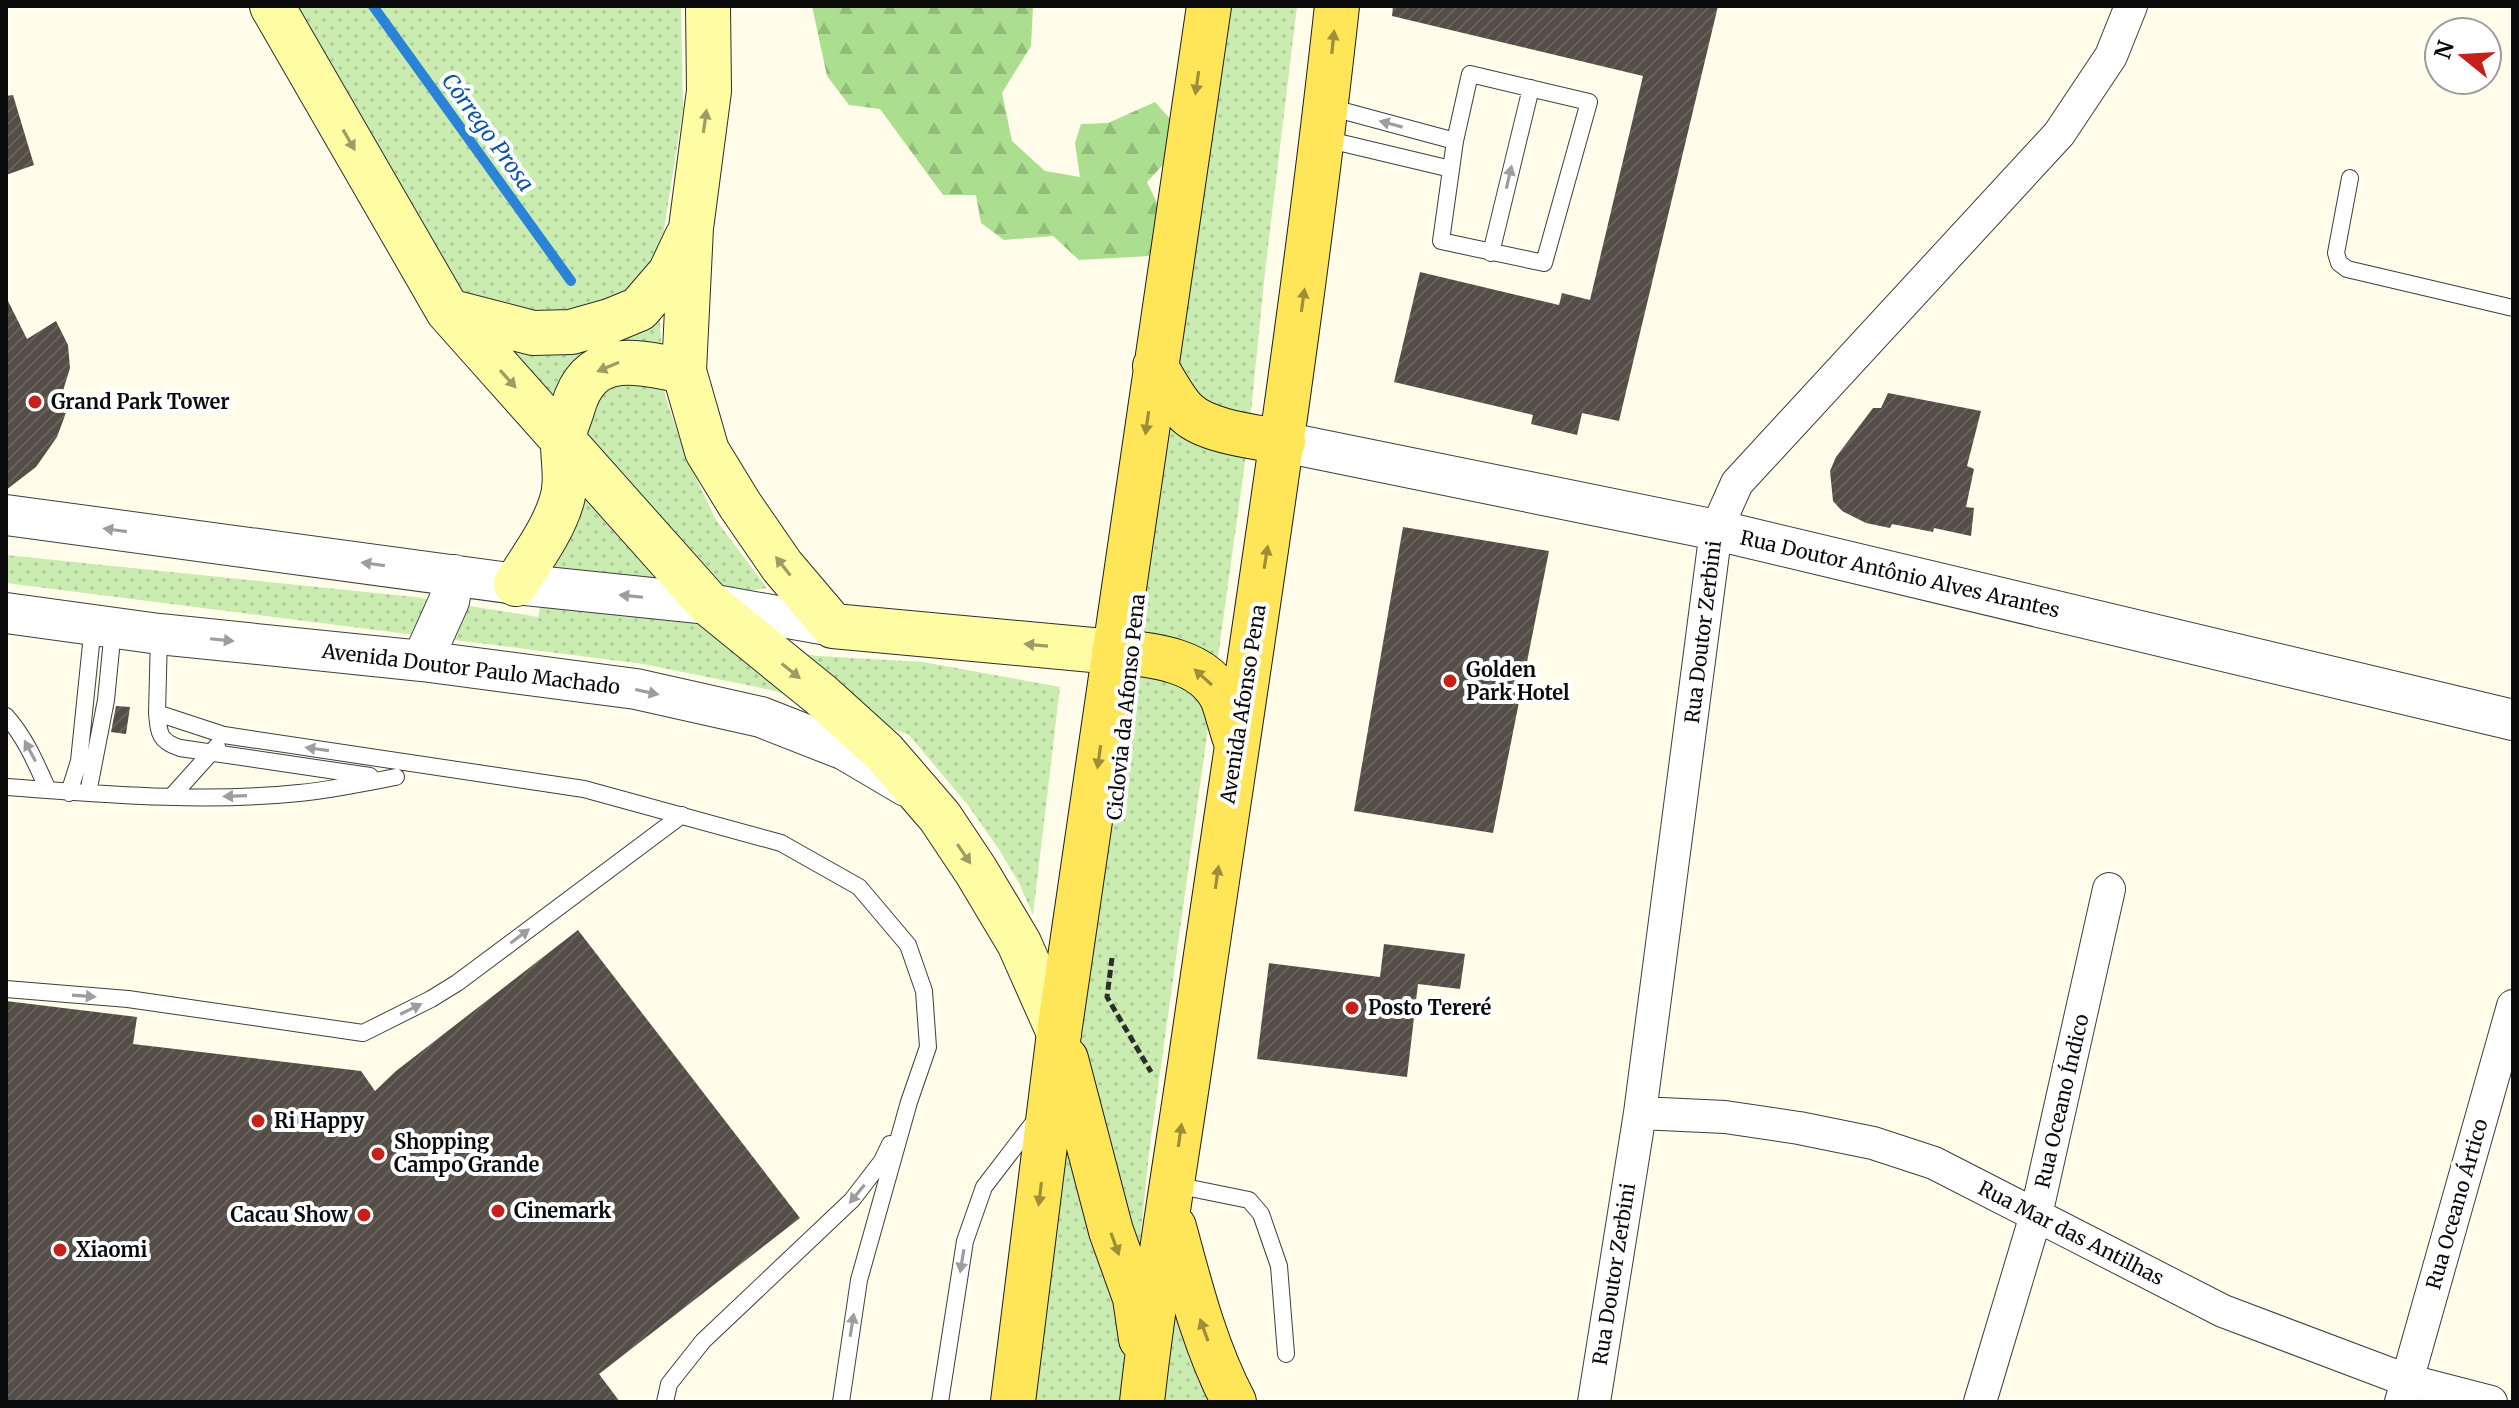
<svg xmlns="http://www.w3.org/2000/svg" width="2519" height="1408" viewBox="0 0 2519 1408" font-family="Merriweather,serif">
  <defs>
    <pattern id="green-dots" width="8" height="8" patternUnits="userSpaceOnUse" patternTransform="scale(2)"><rect width="8" height="8" fill="#caecb0"/><path d="M2 2h.1M6 6h.1" fill="none" stroke="#acc996" stroke-width="1.8" stroke-linecap="round"/></pattern>
    <pattern id="forest-firs" width="22" height="20" patternUnits="userSpaceOnUse" patternTransform="scale(2)"><rect width="22" height="20" fill="#abde8e"/><path d="M5 1l3.5 6h-7zM16 11l3.5 6h-7z" fill="#92bd79"/></pattern>
    <pattern id="building-hatch" width="6" height="6" patternUnits="userSpaceOnUse" patternTransform="scale(2)"><rect width="6" height="6" fill="#554d47"/><path d="M-1 1l2-2M0 6l6-6M5 7l2-2" fill="none" stroke="#68625d"/></pattern>
  </defs>
  <rect width="100%" height="100%" fill="#fffde9"/>
  <path fill="url(#green-dots)" d="M287,6h394l2,103 -19,120 -4,95 5,71 19,57 32,68 51,68 -40,5 -279,-313z
    M1222,6h75l-32,266 -17,169 -98,704 -27,257h-94l41,-324 15,-71z
    M585,496l147,147 86,13 105,6 137,25 -27,228 -14,-32 -19,-32 -33,-47 -58,-69 -48,-17 -90,-28 -128,-26 -637,-81v-28l409,42 123,20 11,-55z
    M1175,1261l14,97 21,44h-49z"/>
  <path fill="url(#forest-firs)" d="M812,6h221l-2,40 -29,47 10,48 33,30 35,6 -5,-34 6,-19 27,-1 47,-21 18,20v32l-26,28 12,25 -10,49 -70,4 -26,-24 -49,4 -23,-17 -5,-28h-33l-63,-86 -31,-4 -22,-29z"/>
  <g fill="none" stroke-linecap="round" stroke-linejoin="round">
    <path stroke="#2b83d7" stroke-width="10" d="M373,6l198,275"/>
  </g>
  <path fill="url(#building-hatch)" d="M1393,6h325l-99,415 -37,-8 -5,22 -46,-11 2,-9 -139,-33 26,-110 139,33 3,-12 28,7 53,-224 -251,-60z
    M13,95l21,70 -28,10v-79z
    M6,297l21,42 29,-18 12,24 2,23 -8,26 5,16 -10,27 -21,30 -30,23z
    M1888,393l93,18 -14,55 7,3 -8,38 8,1 -3,28 -37,-8 -1,4 -41,-8 -2,4 -24,-5 -24,-12 -9,-10 -3,-30 6,-14 37,-49h8z
    M1403,527l146,24 -56,282 -139,-22z
    M116,706l14,1 -4,27 -15,-2z
    M578,930l222,288 -201,156 21,28h-614v-401l131,16 -4,27 228,27 14,20 21,-20z
    M1384,944l81,10 -5,35 -42,-5 -11,93 -150,-18 12,-96 111,14z"/>
  <g fill="none" stroke-linecap="round" stroke-linejoin="round">
    <g stroke="#3e3e3e" stroke-width="18">
      <path id="service" d="M1470,74l119,28 -45,161 -103,-22 14,-100z
        M1329,107l126,34
        M1325,139l126,30
        M2350,178l-14,75 3,10 8,6 166,39
        M1491,253l40,-165
        M159,635l-2,78 67,22 360,54 197,54 78,44 49,58 16,46 4,56 -19,55 -50,178 -18,122
        M157,713c2,21 2,28 23,35l190,28
        M6,716c19,21 30,47 42,74
        M6,787c97,7 195,16 293,6 32,-3 65,-10 97,-16
        M69,793l10,-32 14,-136
        M88,793l18,-93 7,-71
        M172,796l45,-50
        M6,989l122,10 235,34 68,-34 26,-16 225,-168
        M1175,1185l74,15 12,14 18,52 7,88
        M665,1402l4,-18 34,-43 149,-141 30,-39 8,-17
        M940,1402l25,-161 19,-54 53,-69"/>
    </g>
    <g stroke="#3e3e3e" stroke-width="34">
      <path id="minor" d="M1640,1113l85,4 74,11 74,15 61,20 289,148 183,69 85,22
        M1594,1402l46,-289 76,-583 21,-47 322,-349 52,-78 20,-50
        M1980,1402l56,-187 73,-326
        M2401,1402l112,-396"/>
    </g>
    <g stroke="#3e3e3e" stroke-width="42">
      <path id="tertiary" d="M1283,442l433,88 797,190
        M6,515l510,69 193,20 124,22
        M6,613l153,21 263,27 214,28 125,28 84,33 61,36
        M422,661l27,-60 5,-26"/>
    </g>
    <g stroke="#2d2d2d" stroke-width="46">
      <path id="secondary" d="M272,6l176,305 261,293 112,91 63,57 56,65 36,54 43,72 40,90
        M708,6l1,85 -18,137 -7,143 23,80 33,54 42,61 51,60 281,26
        M448,311l85,22 38,-1 39,-11 29,-12 31,-36 17,-36
        M516,584c16,-26 36,-52 45,-81 7,-20 2,-40 2,-60 0,-12 7,-25 10,-36 17,-59 64,-45 111,-36"/>
    </g>
    <g stroke="#1c1c1c" stroke-width="46">
      <path id="primary" d="M1155,366c10,15 19,35 32,47 20,19 70,24 96,29
        M1114,652c38,2 92,8 109,48 5,14 8,28 13,42
        M1066,1059l45,172 24,67 6,41
        M1174,1227c16,59 31,120 60,175
        M1013,1402l46,-369 150,-1027
        M1142,1402c13,-120 34,-239 51,-358 50,-346 106,-690 144,-1038"/>
    </g>
    <path stroke="#2d2d2d" stroke-width="5" stroke-dasharray="8 4" stroke-linecap="butt" d="M1112,958l-5,39 44,75"/>
    <use href="#service" stroke="#fff" stroke-width="16"/>
    <use href="#minor" stroke="#fff" stroke-width="32"/>
    <use href="#tertiary" stroke="#fff" stroke-width="40"/>
    <use href="#secondary" stroke="#fffda4" stroke-width="44"/>
    <use href="#primary" stroke="#ffe659" stroke-width="44"/>
  </g>
  <defs><path id="oneway-solid" d="M-6-.8H1V-3.2L6.5 0L1 3.2V.8H-6Z" transform="scale(2)"/></defs>
  <g fill="#9d8e3a">
    <use href="#oneway-solid" transform="translate(1333 42) rotate(-84)"/>
    <use href="#oneway-solid" transform="translate(1197 83) rotate(98)"/>
    <use href="#oneway-solid" transform="translate(1303 300) rotate(-82)"/>
    <use href="#oneway-solid" transform="translate(1147 423) rotate(98)"/>
    <use href="#oneway-solid" transform="translate(1266 557) rotate(-81)"/>
    <use href="#oneway-solid" transform="translate(1203 677) rotate(-138)"/>
    <use href="#oneway-solid" transform="translate(1099 757) rotate(98)"/>
    <use href="#oneway-solid" transform="translate(1217 877) rotate(-82)"/>
    <use href="#oneway-solid" transform="translate(1180 1135) rotate(-82)"/>
    <use href="#oneway-solid" transform="translate(1040 1194) rotate(97)"/>
    <use href="#oneway-solid" transform="translate(1115 1244) rotate(70)"/>
    <use href="#oneway-solid" transform="translate(1204 1330) rotate(-110)"/>
  </g>
  <g fill="#9d9c67">
    <use href="#oneway-solid" transform="translate(705 121) rotate(-82)"/>
    <use href="#oneway-solid" transform="translate(349 140) rotate(60)"/>
    <use href="#oneway-solid" transform="translate(608 367) rotate(157)"/>
    <use href="#oneway-solid" transform="translate(508 379) rotate(48)"/>
    <use href="#oneway-solid" transform="translate(783 566) rotate(-128)"/>
    <use href="#oneway-solid" transform="translate(1036 645) rotate(-175)"/>
    <use href="#oneway-solid" transform="translate(791 671) rotate(39)"/>
    <use href="#oneway-solid" transform="translate(964 854) rotate(56)"/>
  </g>
  <g fill="#9d9d9d">
    <use href="#oneway-solid" transform="translate(1391 124) rotate(-165)"/>
    <use href="#oneway-solid" transform="translate(1509 177) rotate(-77)"/>
    <use href="#oneway-solid" transform="translate(115 530) rotate(-172)"/>
    <use href="#oneway-solid" transform="translate(373 564) rotate(-172)"/>
    <use href="#oneway-solid" transform="translate(631 596) rotate(-174)"/>
    <use href="#oneway-solid" transform="translate(222 640) rotate(6)"/>
    <use href="#oneway-solid" transform="translate(647 692) rotate(12)"/>
    <use href="#oneway-solid" transform="translate(317 749) rotate(-172)"/>
    <use href="#oneway-solid" transform="translate(30 751) rotate(-118)"/>
    <use href="#oneway-solid" transform="translate(235 796) rotate(178)"/>
    <use href="#oneway-solid" transform="translate(520 936) rotate(-37)"/>
    <use href="#oneway-solid" transform="translate(84 996) rotate(4)"/>
    <use href="#oneway-solid" transform="translate(411 1009) rotate(-26)"/>
    <use href="#oneway-solid" transform="translate(857 1194) rotate(129)"/>
    <use href="#oneway-solid" transform="translate(962 1261) rotate(99)"/>
    <use href="#oneway-solid" transform="translate(852 1325) rotate(-81)"/>
  </g>
  <g fill="#c5211a" stroke="#fff" stroke-width="3">
    <circle cx="35" cy="402" r="8"/>
    <circle cx="1450" cy="681" r="8"/>
    <circle cx="1352" cy="1008" r="8"/>
    <circle cx="258" cy="1121" r="8"/>
    <circle cx="378" cy="1154" r="8"/>
    <circle cx="498" cy="1211" r="8"/>
    <circle cx="364" cy="1215" r="8"/>
    <circle cx="60" cy="1250" r="8"/>
  </g>
  <g text-anchor="middle" stroke-width="8" stroke-linejoin="round" paint-order="stroke">
    <g font-size="20" font-weight="bold" fill="#0b0b0b" stroke="#fff" text-anchor="start">
      <text x="51" y="409">Grand Park Tower</text>
      <text x="1466" y="677">Golden<tspan x="1466" dy="23">Park Hotel</tspan></text>
      <text x="1368" y="1015">Posto Tereré</text>
      <text x="274" y="1128">Ri Happy</text>
      <text x="394" y="1149">Shopping<tspan x="394" dy="23">Campo Grande</tspan></text>
      <text x="514" y="1218">Cinemark</text>
      <text x="348" y="1222" text-anchor="end">Cacau Show</text>
      <text x="76" y="1257">Xiaomi</text>
    </g>
    <g font-size="20" fill="#0b0b0b" stroke="#fff">
      <text transform="translate(1900 574) rotate(13)" y="7">Rua Doutor Antônio Alves Arantes</text>
      <text transform="translate(1703 632) rotate(-83)" y="7">Rua Doutor Zerbini</text>
      <text transform="translate(471 669) rotate(7)" y="7">Avenida Doutor Paulo Machado</text>
      <text transform="translate(1243 704) rotate(-81)" y="7">Avenida Afonso Pena</text>
      <text transform="translate(1126 707) rotate(-84)" y="7">Ciclovia da Afonso Pena</text>
      <text transform="translate(2062 1101) rotate(-77)" y="7">Rua Oceano Índico</text>
      <text transform="translate(2457 1204) rotate(-74)" y="7">Rua Oceano Ártico</text>
      <text transform="translate(2071 1233) rotate(27)" y="7">Rua Mar das Antilhas</text>
      <text transform="translate(1614 1274) rotate(-81)" y="7">Rua Doutor Zerbini</text>
    </g>
    <g font-size="22" font-style="italic" fill="#0c54a5" stroke="#fff">
      <text transform="translate(488 132) rotate(54)" y="8">Córrego Prosa</text>
    </g>
  </g>
  <rect width="2519" height="1408" fill="none" stroke="#0b0b0b" stroke-width="16"/>
  <g transform="translate(2463 56) rotate(288)"><circle r="38" fill="#ffffff" stroke="#9d9d9d" stroke-width="2"/>
  <path d="M0-6L14 30L0 20L-14 30Z" fill="#c5211a"/>
  <text y="-12" font-size="22" font-weight="bold" text-anchor="middle" fill="#0b0b0b">N</text>
  </g>
</svg>
